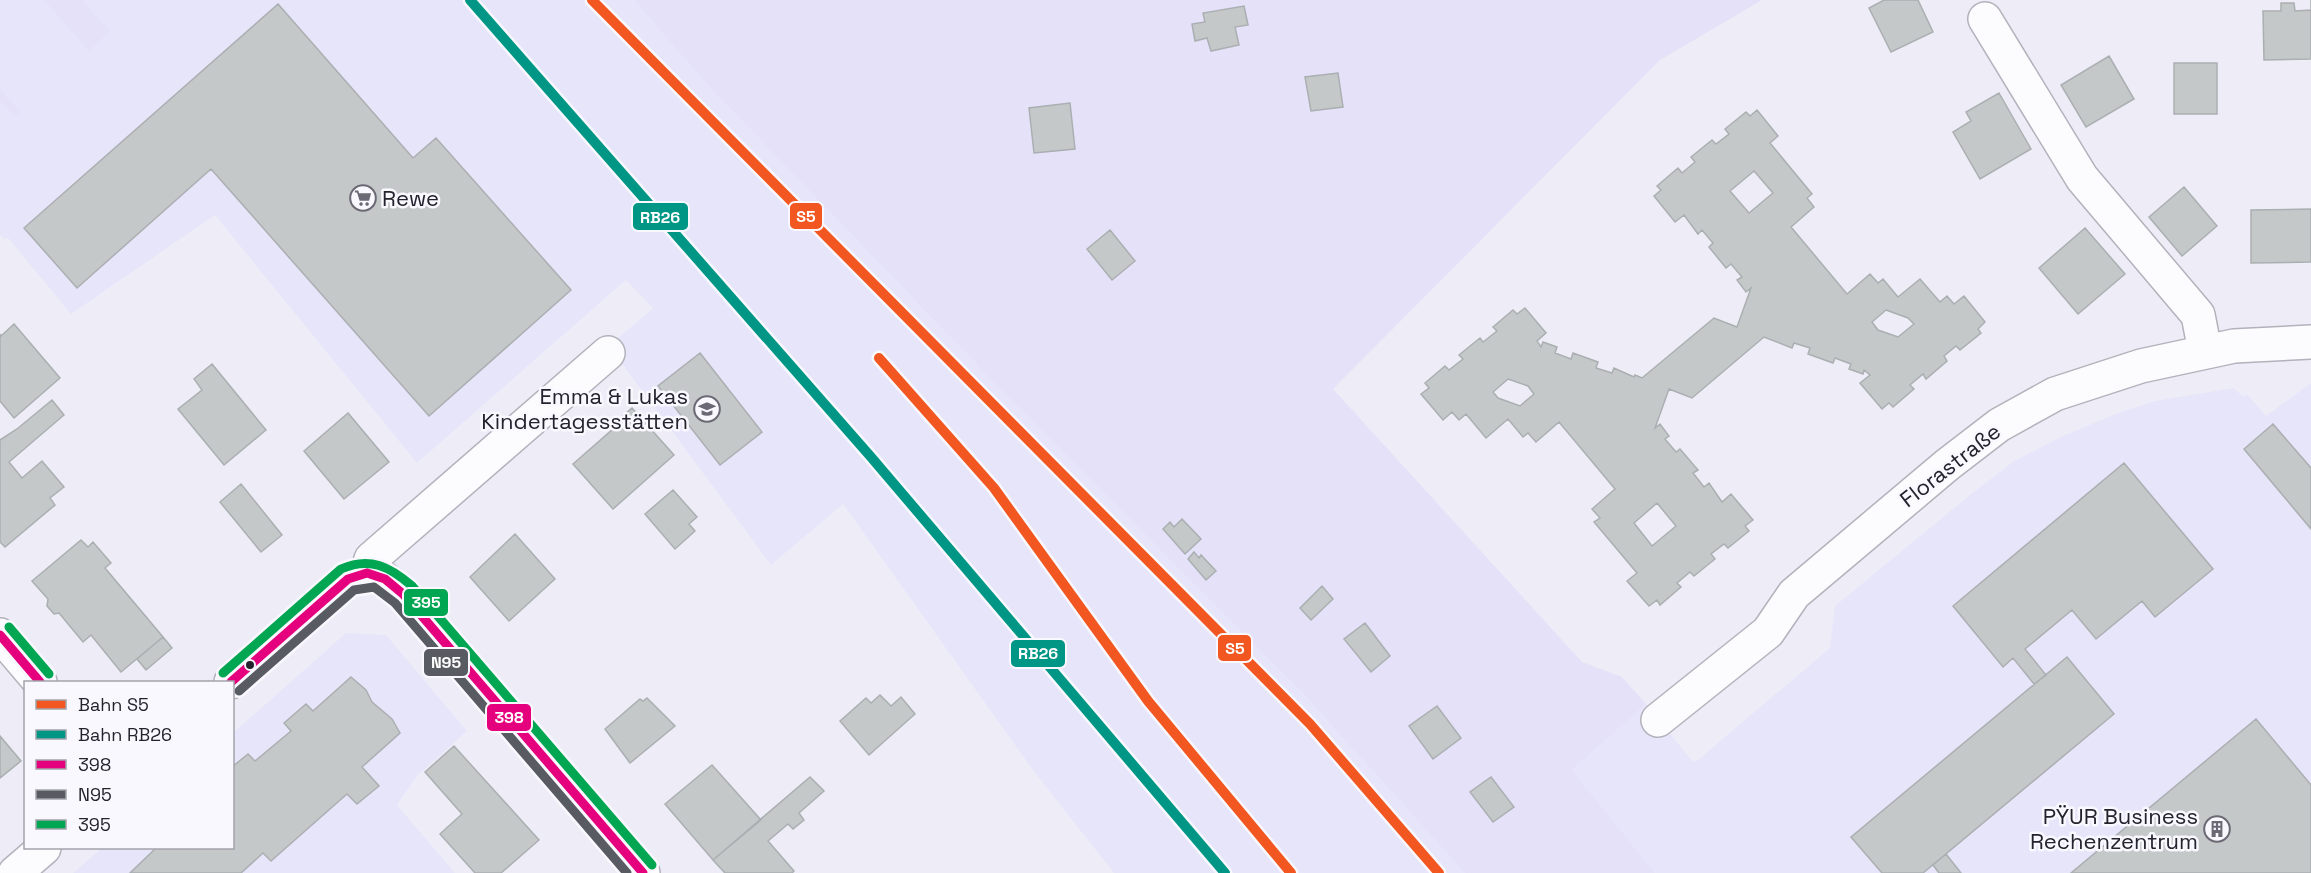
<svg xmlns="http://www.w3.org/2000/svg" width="2311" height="873" viewBox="0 0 2311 873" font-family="'Space Grotesk',sans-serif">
  <rect width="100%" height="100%" fill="#eeedf7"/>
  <path fill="#e7e5fa" d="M0,0h634l71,82 254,264 351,355 155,172h-351l-79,-100 -192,-269 -72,61 -162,-219 44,-38 -27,-28 -209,183 -202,-248 -144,99 -63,-76 -4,1 -4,-4z
    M2311,383v490h-656l-85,-103 76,-66 47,58 6,-3 131,-111 5,-42 130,-107 49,-38 51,-26 56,-23 34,-11 79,-13 9,9 4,-3 19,22z
    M346,633l40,2 81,96 -50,45 -20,29 58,68h-382l29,-25h130l1,-115z"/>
  <path fill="#e4e1f8" d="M44,0h38l28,31 -21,20z
    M634,0h1128l-102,60 -327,329 249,273 40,15 24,27 -75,66 84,103h-190l-155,-172 -351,-355 -254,-264z
    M0,89l21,23 -6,5 -15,-16z"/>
  <path fill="#c4c8c9" stroke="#aaafb1" stroke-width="1.5" fill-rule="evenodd" d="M1884,0h34l15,32 -42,20 -22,-44z
    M2311,0v59l-47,1 -1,-49h18v-8h13l1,8 16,-1z
    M278,4l135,154 23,-20 135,152 -142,126 -218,-247 -134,119 -53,-60z
    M1244,6l4,19 -13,2 4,18 -28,6 -4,-13 -12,3 -3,-17 13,-2 -2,-9z
    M2109,56l25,43 -48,28 -25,-42z
    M2174,63h43v51h-43z
    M1338,73l5,34 -32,4 -6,-34z
    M1999,93l32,56 -51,30 -27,-47 18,-11 -5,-9z
    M1070,103l5,46 -41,4 -5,-45z
    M1757,110l21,26 -8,7 42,51 -5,4 7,9 -23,20 56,67 23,-20 8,9 5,-4 15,18 22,-18 20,23 7,-6 7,8 10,-8 21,26 -7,7 3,4 -21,17 -4,-4 -12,10 3,5 -21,18 -3,-5 -13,11 4,4 -21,18 -4,-4 -7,6 -22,-26 10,-8 -6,-5 -1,4 -14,-5 2,-5 -16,-6 -2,5 -25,-9 2,-6 -16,-5 -2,5 -28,-11 -72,61 -23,-9 -14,39 5,-4 9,12 -4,3 11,13 4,-3 18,21 -5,3 11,14 5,-4 13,19 9,-8 22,26 -8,6 4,5 -21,17 -4,-4 -13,10 4,5 -21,17 -4,-4 -13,11 4,4 -21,18 -3,-5 -8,6 -22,-25 10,-8 -43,-51 6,-4 -8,-9 23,-20 -56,-67 -23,20 -8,-9 -5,4 -15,-18 -22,19 -20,-24 -7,6 -7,-8 -9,8 -22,-26 8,-6 -4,-5 20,-17 4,4 14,-11 -4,-4 21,-17 3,4 14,-11 -4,-4 20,-17 4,4 8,-6 21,25 -9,8 4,6 2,-5 14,5 -2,6 16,6 2,-6 25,9 -2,6 16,5 2,-5 20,9 1,-2 7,3 72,-60 23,9 14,-39 -5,4 -9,-12 5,-3 -11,-13 -5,4 -17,-21 4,-4 -11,-13 -4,4 -14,-19 -9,7 -21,-26 7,-6 -4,-4 21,-18 4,5 13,-11 -4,-5 21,-17 4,4 13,-10 -4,-5 21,-17 4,4zM1754,171l19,22 -24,20 -19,-22zM1886,310l22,8 6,6 -16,13 -20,-7 -6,-8zM1508,379l20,7 6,8 -14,12 -22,-8 -5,-6zM1657,503l19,23 -24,20 -18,-23z
    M2184,187l33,39 -35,30 -33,-39z
    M2311,209v53l-60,1v-53z
    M2085,228l40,46 -47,40 -39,-46z
    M1110,230l25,31 -23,19 -25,-31z
    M14,324l46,54 -46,40 -14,-17v-67l1,2z
    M700,353l62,79 -42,33 -62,-79z
    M212,364l54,66 -42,35 -46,-56 24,-19 -8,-11z
    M52,400l12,15 -55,47 13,16 20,-17 22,26 -14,11 5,7 -50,42 -5,-5v-102l17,-11z
    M632,408l42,47 -61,54 -40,-45 41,-36 -2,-3z
    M348,413l41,49 -45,37 -40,-48z
    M2273,424l38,44v61l-67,-80z
    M2124,463l89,106 -58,48 -13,-16 -46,38 -24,-29 -47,39 21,26 -12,9 -21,-26 -10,9 -50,-61z
    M241,484l41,51 -21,17 -41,-50z
    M673,490l24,27 -8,7 6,7 -20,18 -30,-35z
    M1182,519l19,20 -16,15 -22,-25 7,-7 4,5z
    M515,534l40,45 -46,42 -39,-44z
    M81,540l7,7 5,-5 18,21 -6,5 58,69 -42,35 -30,-37 -8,7 -24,-29 -5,1 -7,-8 1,-7 -16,-18z
    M1194,552l5,6 2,-3 15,16 -10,9 -18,-21z
    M1322,586l11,13 -22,21 -11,-12z
    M1365,623l25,33 -19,16 -27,-33z
    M163,637l9,11 -26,22 -9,-11z
    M2067,657l47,57 -191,159h-41l-31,-36z
    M351,677l15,13 6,12 20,17 8,14 -38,34 17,19 -22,18 -10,-10 -76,67 -8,-8 -22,20h-111l26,-25h76v-81l16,-13 7,7 36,-30 -7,-8 22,-19 7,7z
    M880,695l11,11 10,-9 14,17 -46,41 -29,-34 26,-23 5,5z
    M647,698l28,28 -45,37 -25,-34 35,-30 3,2z
    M1437,706l24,32 -28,21 -24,-33z
    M2256,719l55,66v88h-240z
    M0,736l21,25 -21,17z
    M454,746l85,94 -38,33h-26l-35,-39 22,-20 -37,-42z
    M712,765l49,55 -48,40 -48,-56z
    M810,777l14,14 -25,22 5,7 -11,9 -5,-5 -20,17 26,30 -2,2h-67l-12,-13z
    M1491,777l23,30 -21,15 -23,-30z
    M1946,854l15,19h-22l-6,-8z"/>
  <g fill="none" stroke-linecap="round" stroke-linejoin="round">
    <g stroke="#b3b1bb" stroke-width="36">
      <path id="minor" d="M1985,19l97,159 116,137 7,36
        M367,573l18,6 18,15 240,279
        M367,573l4,-14 237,-206
        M0,635l40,47
        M231,682l117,-103 19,-6
        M1658,720l110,-88 26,-38 153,-129 52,-40 56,-31 86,-28 93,-20 77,-4
        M15,873l29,-25"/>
    </g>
    <use href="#minor" stroke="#fcfcfe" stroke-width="33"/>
    <g stroke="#f9f8fe" stroke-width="14">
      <path id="bus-1" d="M367,573l18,6 18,15 240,279
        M0,635l40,47
        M231,682l117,-103 19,-6"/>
    </g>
    <g stroke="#f9f8fe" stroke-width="14">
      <path id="bus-2" d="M239,691l115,-101 20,-3 21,16 232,270"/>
    </g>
    <g stroke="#f9f8fe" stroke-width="14">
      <path id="bus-3" d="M9,627l40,47
        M223,673l118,-104c29,-13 49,-2 71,17l240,279"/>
    </g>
    <use href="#bus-1" stroke="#e5007d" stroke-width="9"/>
    <use href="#bus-2" stroke="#595b62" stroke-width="9"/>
    <use href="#bus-3" stroke="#00a651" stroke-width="9"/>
    <g stroke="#f9f8fe" stroke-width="15">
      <path id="rail-1" d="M592,0l718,724 129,149
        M879,358l115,130 154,213 143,172"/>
    </g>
    <g stroke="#f9f8fe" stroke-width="15">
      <path id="rail-2" d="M470,0l401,457 354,416"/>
    </g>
    <use href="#rail-1" stroke="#f25721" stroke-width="10"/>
    <use href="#rail-2" stroke="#009686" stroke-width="10"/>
  </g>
  <defs>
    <g id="supermarket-ring" transform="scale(1.35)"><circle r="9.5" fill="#f9f8fe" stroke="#6a6974" stroke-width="1.5"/><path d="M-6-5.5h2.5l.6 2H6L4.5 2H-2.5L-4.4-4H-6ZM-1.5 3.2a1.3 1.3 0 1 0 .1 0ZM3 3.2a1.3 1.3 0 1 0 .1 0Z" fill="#6a6974"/></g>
    <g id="school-ring" transform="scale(1.35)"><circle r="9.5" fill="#f9f8fe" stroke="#6a6974" stroke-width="1.5"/><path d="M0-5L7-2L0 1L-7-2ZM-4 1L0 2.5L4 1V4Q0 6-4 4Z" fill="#6a6974"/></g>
    <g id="building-ring" transform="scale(1.35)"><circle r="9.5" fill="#f9f8fe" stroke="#6a6974" stroke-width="1.5"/><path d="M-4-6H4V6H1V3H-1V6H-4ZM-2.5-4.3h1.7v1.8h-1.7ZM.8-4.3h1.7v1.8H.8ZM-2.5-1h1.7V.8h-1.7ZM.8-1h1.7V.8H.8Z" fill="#6a6974"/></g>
  </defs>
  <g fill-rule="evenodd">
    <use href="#supermarket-ring" x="363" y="198"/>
    <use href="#school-ring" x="707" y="409"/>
    <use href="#building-ring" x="2217" y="829"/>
  </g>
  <circle fill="#23222d" stroke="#f9f8fe" stroke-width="2" cx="250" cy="665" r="5"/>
  <g text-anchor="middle" stroke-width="5" stroke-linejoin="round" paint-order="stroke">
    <g font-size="22" fill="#23222d" stroke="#f9f8fe" text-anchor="end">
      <text x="382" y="206" text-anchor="start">Rewe</text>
      <text x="688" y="404">Emma &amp; Lukas<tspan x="688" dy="25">Kindertagesstätten</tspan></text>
      <text x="2198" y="824">PŸUR Business<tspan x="2198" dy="25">Rechenzentrum</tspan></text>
    </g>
    <g font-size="22" fill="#23222d" stroke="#f9f8fe">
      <text transform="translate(1950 465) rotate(-38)" y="8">Florastraße</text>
    </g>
  </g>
  <g stroke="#f9f8fe" stroke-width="2">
    <rect x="789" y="202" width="34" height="28" rx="6" fill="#f25721"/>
    <rect x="632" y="202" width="57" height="29" rx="6" fill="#009686"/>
    <rect x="403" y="588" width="46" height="29" rx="6" fill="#00a651"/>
    <rect x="1217" y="634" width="35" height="28" rx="6" fill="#f25721"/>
    <rect x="1010" y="639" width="56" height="29" rx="6" fill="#009686"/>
    <rect x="423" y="648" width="46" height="29" rx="6" fill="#595b62"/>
    <rect x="486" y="703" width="46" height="29" rx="6" fill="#e5007d"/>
  </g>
  <g font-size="16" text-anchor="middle" font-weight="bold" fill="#fff">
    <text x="806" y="222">S5</text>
    <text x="660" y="223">RB26</text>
    <text x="426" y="608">395</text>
    <text x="1235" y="654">S5</text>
    <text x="1038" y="659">RB26</text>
    <text x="446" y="668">N95</text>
    <text x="509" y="723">398</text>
  </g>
  <rect x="24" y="681" width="210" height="168" fill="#f9f8fe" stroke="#a3a2aa" stroke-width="1.5"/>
  <rect x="36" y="700" width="30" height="9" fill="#f25721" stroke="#a3a2aa" stroke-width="1.5"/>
  <text x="78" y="711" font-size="18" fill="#23222d">Bahn S5</text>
  <rect x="36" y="730" width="30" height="9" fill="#009686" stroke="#a3a2aa" stroke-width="1.5"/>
  <text x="78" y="741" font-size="18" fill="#23222d">Bahn RB26</text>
  <rect x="36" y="760" width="30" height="9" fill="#e5007d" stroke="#a3a2aa" stroke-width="1.5"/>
  <text x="78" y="771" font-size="18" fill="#23222d">398</text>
  <rect x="36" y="790" width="30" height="9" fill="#595b62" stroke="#a3a2aa" stroke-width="1.5"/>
  <text x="78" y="801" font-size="18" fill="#23222d">N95</text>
  <rect x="36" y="820" width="30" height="9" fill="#00a651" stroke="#a3a2aa" stroke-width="1.5"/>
  <text x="78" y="831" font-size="18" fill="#23222d">395</text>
</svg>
